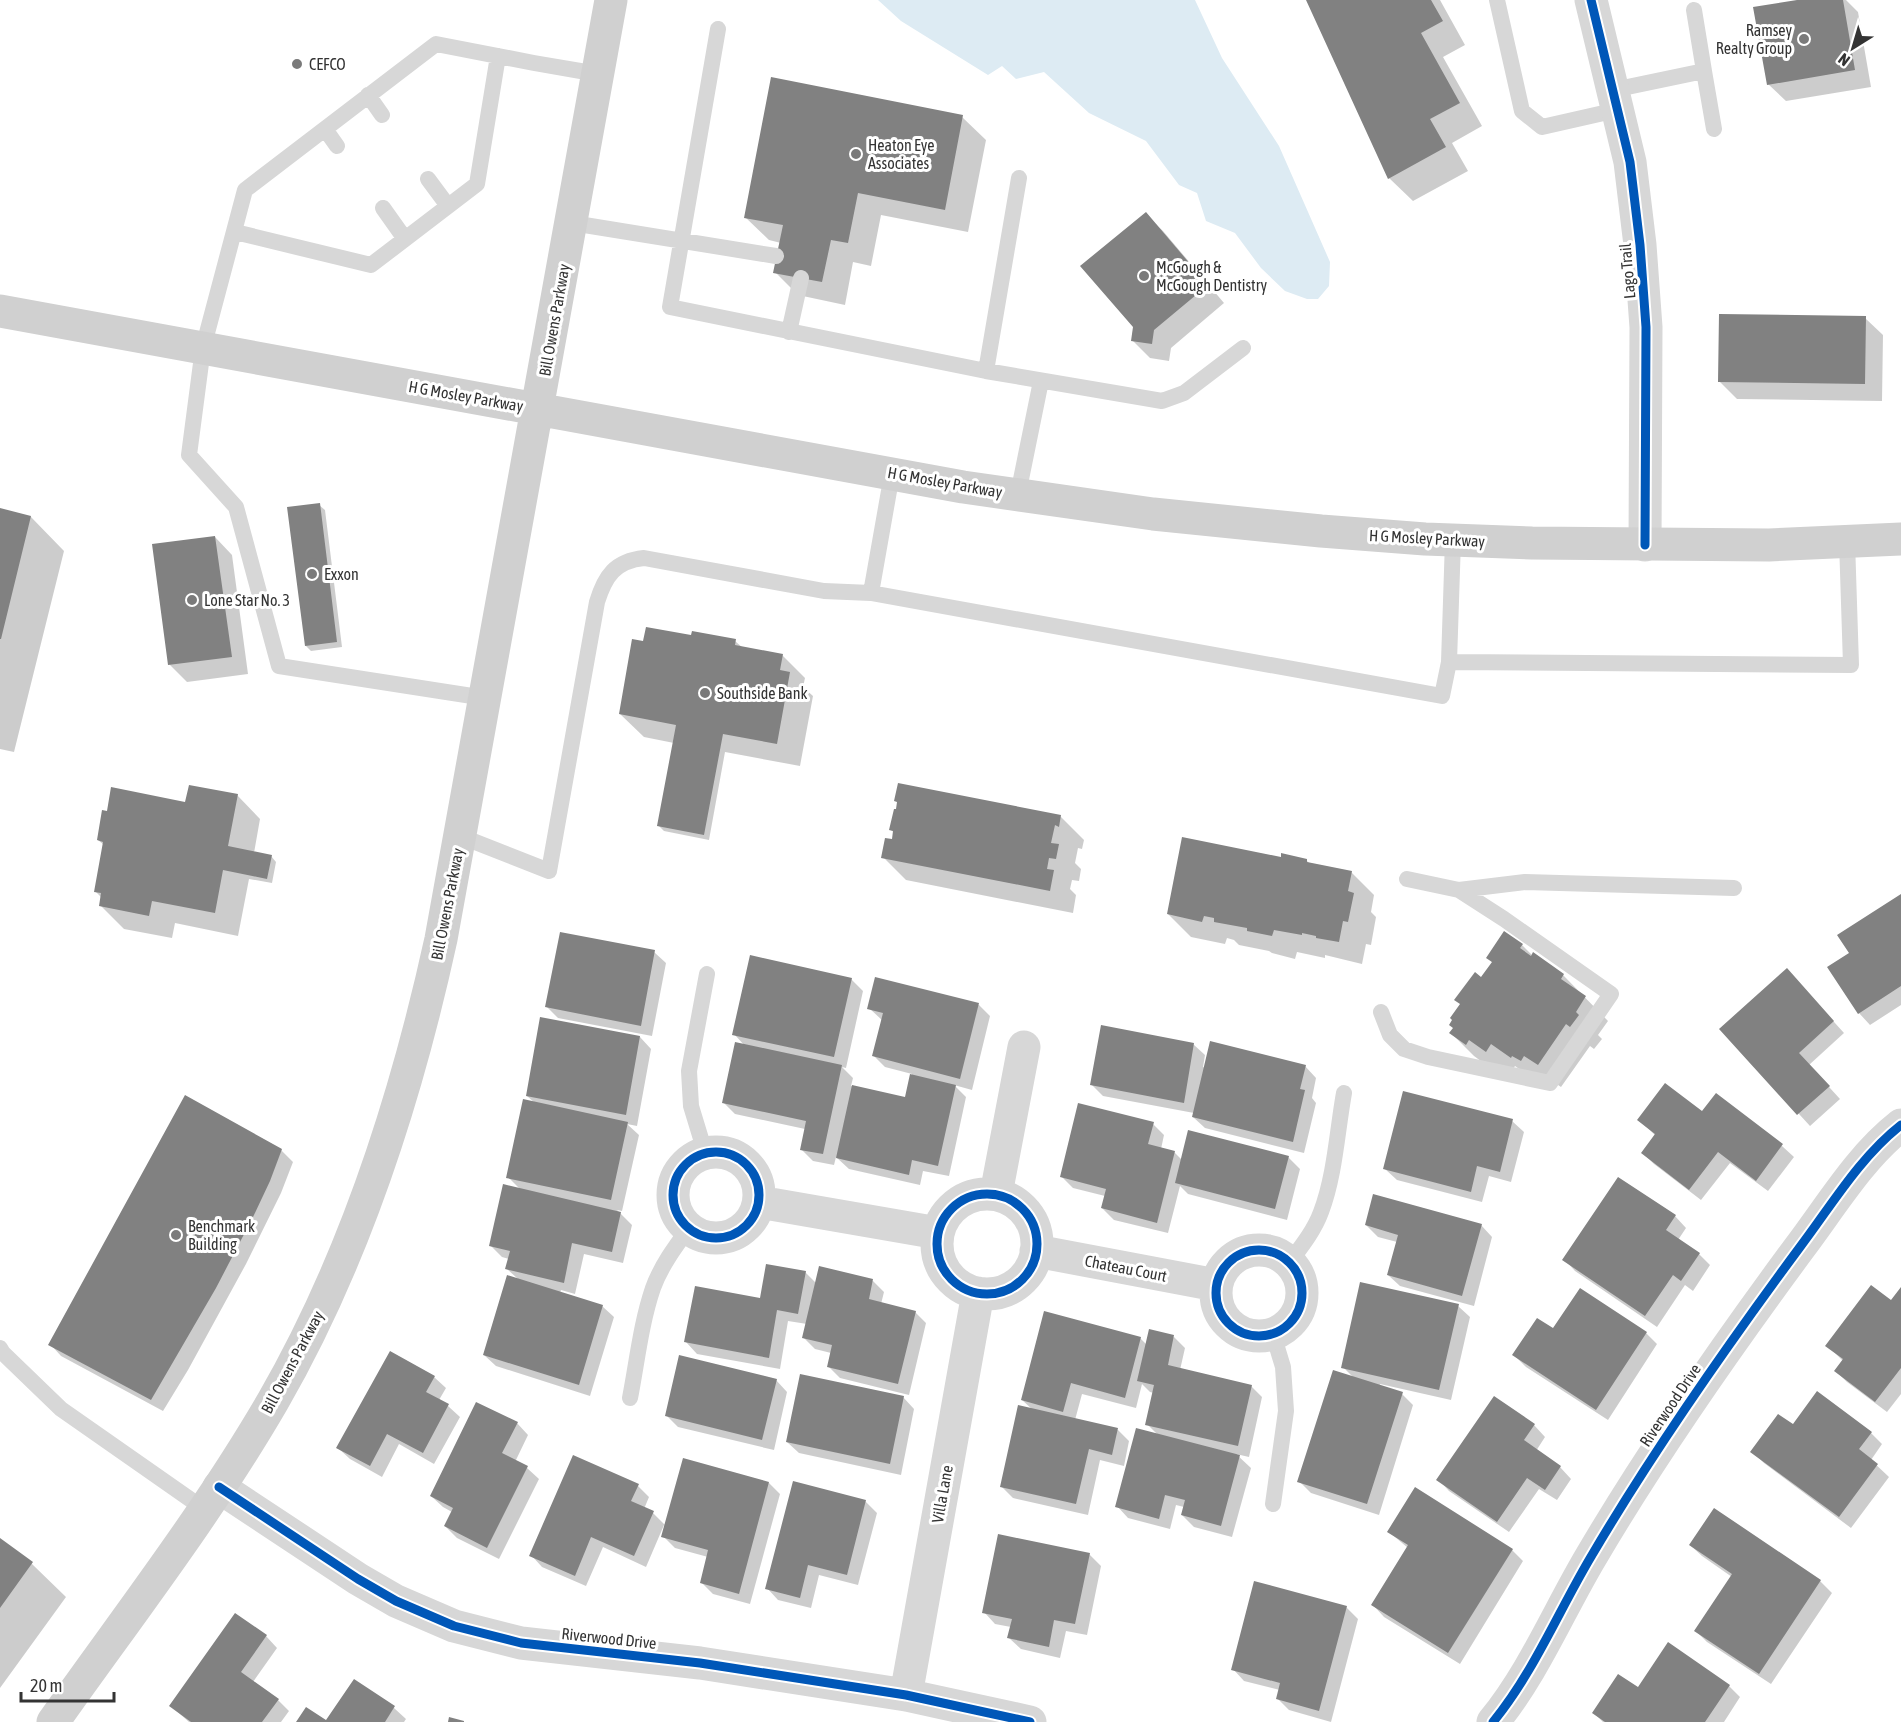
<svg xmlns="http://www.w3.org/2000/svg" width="1901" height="1722" viewBox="0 0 1901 1722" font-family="'Asap Condensed',sans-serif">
  <rect width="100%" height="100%" fill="#fff"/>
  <path fill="#ddebf3" d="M878,0h317l27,58 57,88 51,116 -1,24 -11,13h-11l-22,-8 -24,-23 -26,-35 -29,-12 -9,-28 -18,-8 -33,-44 -57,-28 -45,-41 -28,7 -14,-13 -14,9 -87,-54z"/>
  <path fill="#0003" d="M1308,0h132l25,45 -22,12 39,69 -30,17 16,28 -55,30 -24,-23z
    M1807,0h39l12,12 13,75 -85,14 -18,-17z
    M962,117l24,23 -18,92 -87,-17 -10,51 -18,-4 -8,43 -47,-10 -23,-23 6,-29 -12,-3 -24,-23z
    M1145,214l18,17 61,72 -53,45 -2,13 -19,-3 -18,-18z
    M1865,318l18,17 -1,66 -145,-2 -17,-17z
    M319,505l6,5 17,137 -31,4 -5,-5z
    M0,509l31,8 33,34 -50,201 -14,-3z
    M215,537l17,18 16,119 -61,8 -18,-18z
    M692,637l43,4 8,7 39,7 23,23 -2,9 10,9 -13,70 -75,-14 -16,88 -45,-9 -5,-5 15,-83 -30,-6 -24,-23 24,-71z
    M237,795l23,24 -6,34 17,3 5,6 -4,21 -23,-4 -11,57 -63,-13 -3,15 -48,-9 -24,-24 2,-7 -7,-7 9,-46 -6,-5 88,-36z
    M1060,816l24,24 -2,9 -4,-1 -3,15 6,6 -2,12 -7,-1 -2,9 6,6 -3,18 -167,-33 -23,-23 10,-16 2,-8 -4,-3z
    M1282,859l24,1 4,4 41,8 23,23 -3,17 5,5 -5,28 -5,-1 -4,20 -37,-9v3l-28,-6 -2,7 -23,-6 -3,-2 -30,-6 -5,-5 -7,-2 -2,6 -34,-7 -23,-23z
    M1901,896v109l-31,20 -11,-12 -8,-59z
    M1522,945l11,11 1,-2 29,21 45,46 -10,14 4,4 -8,10 -4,-3 -29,41 -13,-9 -14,2 -19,-14 -5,8 -21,-7 -15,-11 -23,-23 42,-70 -5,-5z
    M654,952l12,11 -14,73 -94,-18 -11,-11z
    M876,978l103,27 11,11 -18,74 -18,-5 12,12 -17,79 -26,-5 -3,14 -71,-16 -13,-12 -2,8 -21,-4 -12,-12 4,-20 -70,-15 -11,-11 21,-57 -11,-12 117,-55 12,12 -17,77 -4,-1 11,11 -2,8 55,13 6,-25 -27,-7 -11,-11 9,-35 -14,-13z
    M1798,982l46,51 -35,32 31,34 -30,27 -89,-97z
    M541,1019l99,18 11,12 -14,77 -10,-2 12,11 -17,76 -5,-1 15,15 -9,38 -39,-9 -9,40 -14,-4 -1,3 42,13 12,11 -24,79 -94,-30 -12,-11 34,-76 -11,-10 2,-10 -7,-2 -12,-12 31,-55 -13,-13 27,-74 -8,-7z
    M1193,1044l12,11 -2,12 2,1 100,-2 11,12 -4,20 4,5 -12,50 -99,-25 -12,-11 1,-4 -91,-17 -11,-11z
    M1716,1095l66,51 12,11 -26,34 -38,-28 -29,37 -47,-36 -11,-11 13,-17 -17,-16 63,-7z
    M1512,1121l12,11 -13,50 -22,-6 -7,26 -85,-22 -12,-11z
    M1153,1124l11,11 -3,14 13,3 8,8 106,-3 12,12 -13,51 -99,-26 -8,-8 -12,47 -54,-13 -12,-12 3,-12 -32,-8 -11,-11z
    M281,1150l12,12 -12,31 -35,71 -58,106 -25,41 -102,-55 -11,-12z
    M1675,1216l11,12 -8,12 21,14 11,11 -17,26 -8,-6 -28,42 -82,-56 -11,-12z
    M1366,1225h115l11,12 -18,69 -74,-20 -12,-11 9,-33 -19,-5z
    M805,1272l12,12 56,-3 11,11 -3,12 34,8 11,11 -17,72 -69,-17 -12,-12 3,-13 -16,-4 -12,-12 4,-13 -19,-3 -8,48 -83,-15 -11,-12z
    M1901,1289v105l-14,18 -40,-30 -11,-11 7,-10 -16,-16 64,-43z
    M1458,1306l12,11 -19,83 -71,-16 -1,3 23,7 11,11 -34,110 -68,-22 -12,-12 56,-102 -12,-12z
    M1646,1333l11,11 -49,76 -82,-53 -12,-12z
    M1174,1337l11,11 -5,22 71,16 11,11 -13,60 -13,-3 15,14 -19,69 -38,-10 -12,-12 2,-8 -8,-2 -6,24 -42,-11 -11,-12 41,-71 -11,-11 7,-31 -4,-1 -8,-8 -6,24 -54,-14 -7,26 43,10 11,11 -5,25 -24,-6 -12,55 -75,-17 -12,-12 32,-76 -11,-10 118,-62 7,7z
    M434,1377l12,11 -7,12 9,6 12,11 -26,47 -35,-20 -17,33 -32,-18 -12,-11z
    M776,1380l11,12 -13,58 -96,-23 -11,-11z
    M903,1397l11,12 -13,66 -102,-22 -12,-11z
    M517,1423l11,12 -13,27 12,6 12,11 -40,80 -42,-21 -12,-12 7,-14 -9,-5 -12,-11z
    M1534,1425l11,12 -9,14 24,16 11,12 -14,21 -18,-11 -30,43 -60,-41 -11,-12z
    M1793,1426l78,7 11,11 -11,16 18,17 -38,51 -87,-65 -12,-12z
    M769,1483l11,11 -30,110 -37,-10 -12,-12 7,-25 -33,-9 -12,-12 3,-10 -2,-1 -18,42 -43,-20 -17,39 -44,-19 -11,-12 107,-69 11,11 -5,12 9,4 13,13z
    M865,1501l12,12 -19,72 -39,-10 -8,33 -33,-8 -11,-12z
    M1714,1510l106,71 12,12 -61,91 -64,-42 -11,-11 36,-54 -30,-21 -12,-11z
    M1389,1532l123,18 11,11 -63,103 -76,-47 -11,-12 35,-57z
    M0,1540l32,24 34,33 -66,91z
    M1089,1554l12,12 -14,69 -21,-4 -6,27 -39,-9 -12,-11 2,-11 -16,-3 -11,-12z
    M1346,1607l12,12 -27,103 -42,-12 -11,-11 2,-9 -36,-9 -11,-12z
    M266,1636l11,12 -24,34 25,18 11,11 -8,11h-92l-18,-16z
    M355,1681l39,27 12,11 -2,3h-77z
    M1729,1686l11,11 -16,25h-121l-9,-9 44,-24z"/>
  <path fill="#818181" d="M1306,0h125l12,21 -22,12 39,70 -30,16 16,28 -58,32z
    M1797,0h46l12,70 -88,15 -14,-78z
    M771,77l192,38 -18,95 -87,-17 -10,50 -17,-3 -9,42 -49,-9 10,-48 -39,-7z
    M1146,212l62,73 -54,45 -2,14 -21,-3 2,-14 -53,-61z
    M1719,314l147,2 -1,68 -147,-2z
    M320,503l17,139 -32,4 -18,-139z
    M0,508l31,8 -30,123h-1z
    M215,536l17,121 -64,8 -16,-121z
    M646,627l45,8 1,-4 44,8 -1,6 48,9 -3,16 10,2 -13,72 -54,-10 -19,101 -47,-9 19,-101 -57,-11 13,-75 11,2z
    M898,783l163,32 -2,12 -4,-2 -4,18 8,1 -3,15 -7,-1 -2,11 7,1 -4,21 -169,-33 4,-20 7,1 1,-8 -4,-1 5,-21h2l1,-7 -3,-1z
    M189,785l49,9 -10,52 44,9 -5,24 -44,-9 -8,43 -63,-12 -3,15 -50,-10 2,-13 -7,-1 9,-50 -6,-2 5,-30 5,1 4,-24 74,15z
    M1182,837l99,20v-4l26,6v3l45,9 -4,20 6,2 -6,29 -5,-1 -4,21 -23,-4v-2l-14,-3v2l-28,-5 -2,6 -25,-5v-3l-33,-6v-4l-10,-2 -2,6 -35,-8z
    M1901,894v92l-43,28 -31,-47 22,-14 -12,-18z
    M1504,931l19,13 -3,4 11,8 2,-4 31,22 -3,5 25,17 -10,16 3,3 -9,12 -4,-3 -28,41 -14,-9 -3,5 -9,-5 -1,2 -20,-14 -5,8 -17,-12 -3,5 -17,-12 4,-5 -4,-3 3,-5 -2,-2 10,-14 -6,-4 21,-28 6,5 11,-15 -6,-4z
    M560,932l95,18 -14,76 -96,-19z
    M750,955l102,23 -18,79 -102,-22z
    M1787,968l47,53 -35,32 31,33 -33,29 -78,-86z
    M875,977l104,26 -19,76 -88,-23 11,-43 -16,-4z
    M540,1017l100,19 -14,79 -100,-19z
    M1101,1025l93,18 -10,60 -94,-18z
    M1210,1041l96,24 -6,24 5,1 -12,52 -101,-25z
    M735,1042l107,23 -19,89 -23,-4 6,-29 -84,-18z
    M910,1074l46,11 -18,81 -26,-6 -3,15 -73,-17 16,-73 53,12z
    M1665,1083l37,28 14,-18 67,51 -27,37 -38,-29 -29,38 -48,-37 14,-19 -18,-14z
    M1403,1091l110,28 -13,53 -23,-6 -6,26 -88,-23z
    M185,1095l97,54 -12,32 -17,36 -37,71 -65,112 -103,-55z
    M523,1099l105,23 -17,78 -105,-22z
    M1078,1103l76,19 -6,22 27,7 -18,72 -56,-15 5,-19 -46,-12z
    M1188,1130l101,26 -14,53 -100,-26z
    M1618,1177l58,38 -10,15 34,23 -19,28 -8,-6 -28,41 -83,-56z
    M503,1184l118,28 -9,40 -40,-9 -8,40 -59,-14 5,-18 -21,-5z
    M1373,1194l109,30 -20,72 -75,-21 11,-40 -33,-10z
    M766,1264l40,7 -8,43 -21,-4 -8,48 -85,-16 11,-56 65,12z
    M819,1266l54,13 -4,20 47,12 -18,73 -71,-17 5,-22 -30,-7z
    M507,1275l96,30 -24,80 -96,-30z
    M1360,1282l99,22 -20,86 -98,-22z
    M1871,1285l20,15 10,-13v81l-26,34 -41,-31 9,-12 -18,-13z
    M1580,1288l67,44 -51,78 -84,-55 25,-37 16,10z
    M1044,1311l97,26 -16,61 -54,-15 -8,29 -42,-12z
    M1149,1329l25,6 -6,30 84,20 -14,61 -93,-21 9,-40 -17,-4z
    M390,1351l45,25 -9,16 23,12 -26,49 -36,-19 -17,32 -34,-18z
    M679,1355l98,24 -15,61 -97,-24z
    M1333,1370l70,22 -36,112 -70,-22z
    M800,1374l104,22 -14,68 -104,-22z
    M1817,1391l55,41 -13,17 19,15 -39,53 -89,-65 28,-38 15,10z
    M1494,1396l41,28 -11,16 37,26 -16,24 -18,-12 -30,44 -61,-42z
    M476,1402l42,20 -16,31 26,13 -41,82 -43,-22 9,-18 -23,-12z
    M1018,1405l100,23 -6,27 -23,-6 -13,55 -76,-17z
    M1136,1428l104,27 -19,71 -40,-11 4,-15 -20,-5 -6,24 -44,-12z
    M573,1455l66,29 -8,17 23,10 -20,45 -43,-19 -16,39 -46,-20z
    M683,1458l86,24 -30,112 -39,-11 8,-33 -47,-13z
    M793,1481l73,19 -19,75 -39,-10 -8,33 -35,-9z
    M1415,1487l98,62 -65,104 -77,-48 37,-60 -21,-13z
    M1714,1508l107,72 -62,94 -65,-43 38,-57 -43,-29z
    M998,1534l92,19 -15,71 -21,-4 -5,27 -42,-9 5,-19 -30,-6z
    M0,1538l33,24 -33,46z
    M1254,1581l93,25 -28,105 -43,-12 4,-16 -49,-13z
    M235,1613l32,22 -26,37 38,27 -17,23h-71l-22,-16z
    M1668,1642l62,43 -25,37h-100l-13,-9 26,-39 20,13z
    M354,1679l41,27 -10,16h-89l10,-15 20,13z
    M449,1717l15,4v1h-16z"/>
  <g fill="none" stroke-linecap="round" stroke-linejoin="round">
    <path stroke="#d7d7d7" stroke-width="16" d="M1497,0l25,111 20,16 75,-17
      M1694,10l10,61
      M718,29l-48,278 316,64 176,30 22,-8 59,-45
      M1613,90l91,-19 10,58
      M368,95l14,20
      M325,129l12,17
      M428,179l20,27
      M383,208l22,31
      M572,223l204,33
      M235,232l136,33 106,-81 21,-128
      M789,332l12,-54
      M986,371l33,-193
      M1018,494l23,-113
      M871,593l21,-119
      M1449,662l402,3 -4,-124
      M485,698l-206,-32 -43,-159 -47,-52 14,-107 42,-158 191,-146 98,19 64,11
      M460,836l89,35 48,-269c8,-26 18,-41 47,-44l180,33 47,2 571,103 7,-34 4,-122
      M1459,890l66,-8 209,6
      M1381,1012l9,23 14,14 24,8 122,26 61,-89 -107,-75 -45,-29 -52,-11
      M705,1152l-14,-46 -2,-35 18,-97
      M1289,1263c12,-16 25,-32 32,-51 14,-37 16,-80 23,-119
      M0,1348l3,5 58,56 143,100
      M630,1398c7,-36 11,-75 23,-110 8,-22 22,-41 36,-60
      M1273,1504l13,-93 -3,-44 -10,-33"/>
    <path stroke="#d7d7d7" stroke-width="33" d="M1591,0l39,162 10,83 6,82 -1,218
      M673 1195a43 43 0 1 1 86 0a43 43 0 1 1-86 0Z
      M996,1194l28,-147
      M937 1244a50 50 0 1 1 100 0a50 50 0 1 1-100 0Z
      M759,1202l179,31
      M1216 1293a43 43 0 1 1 86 0a43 43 0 1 1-86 0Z
      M1036,1251l180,34
      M219,1487l139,92 38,22 58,25 67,17 179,20 206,32 124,27
      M906,1695l72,-402
      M1493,1722c41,-50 66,-112 99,-167 63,-107 134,-208 208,-308 31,-41 60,-90 101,-122"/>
    <path stroke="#d0d0d0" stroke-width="33" d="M0,311l963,176 190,27 168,17 104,8 107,4 237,2 132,-6
      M53,1722c75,-106 155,-209 220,-321 82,-142 133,-302 168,-462l170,-939"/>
    <g stroke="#fff" stroke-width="13">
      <path id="cycleway" d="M1591,0l39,162 10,83 6,82 -1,218
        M673 1195a43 43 0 1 1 86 0a43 43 0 1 1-86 0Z
        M937 1244a50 50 0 1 1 100 0a50 50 0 1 1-100 0Z
        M1216 1293a43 43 0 1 1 86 0a43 43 0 1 1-86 0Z
        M219,1487l139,92 38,22 58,25 67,17 179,20 206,32 124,27
        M1493,1722c41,-50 66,-112 99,-167 63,-107 134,-208 208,-308 31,-41 60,-90 101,-122"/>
    </g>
    <use href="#cycleway" stroke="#0057b8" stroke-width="9"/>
  </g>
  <g fill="#7a7a7a" stroke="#fff" stroke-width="2">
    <circle cx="1804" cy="39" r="6"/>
    <circle cx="297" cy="64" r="6"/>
    <circle cx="856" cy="154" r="6"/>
    <circle cx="1144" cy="276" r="6"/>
    <circle cx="312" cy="574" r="6"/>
    <circle cx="192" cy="600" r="6"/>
    <circle cx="705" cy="693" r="6"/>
    <circle cx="176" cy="1235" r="6"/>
  </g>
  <g text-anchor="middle" stroke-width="6" stroke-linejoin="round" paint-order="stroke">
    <g font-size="16" fill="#333" stroke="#fff" text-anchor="start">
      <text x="1792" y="36" text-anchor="end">Ramsey<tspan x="1792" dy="18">Realty Group</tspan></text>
      <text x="309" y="70">CEFCO</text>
      <text x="868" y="151">Heaton Eye<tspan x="868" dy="18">Associates</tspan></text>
      <text x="1156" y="273">McGough &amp;<tspan x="1156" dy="18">McGough Dentistry</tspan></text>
      <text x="324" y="580">Exxon</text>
      <text x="204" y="606">Lone Star No. 3</text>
      <text x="717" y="699">Southside Bank</text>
      <text x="188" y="1232">Benchmark<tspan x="188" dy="18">Building</tspan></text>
    </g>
    <g font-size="16" fill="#333" stroke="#fff">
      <text transform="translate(1627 271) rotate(-95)" y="6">Lago Trail</text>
      <text transform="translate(554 320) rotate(-80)" y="6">Bill Owens Parkway</text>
      <text transform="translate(466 396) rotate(10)" y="6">H G Mosley Parkway</text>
      <text transform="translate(945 482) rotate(10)" y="6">H G Mosley Parkway</text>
      <text transform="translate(1427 538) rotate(3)" y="6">H G Mosley Parkway</text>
      <text transform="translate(447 904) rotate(-79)" y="6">Bill Owens Parkway</text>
      <text transform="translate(1126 1268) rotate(11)" y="6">Chateau Court</text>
      <text transform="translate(292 1362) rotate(-62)" y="6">Bill Owens Parkway</text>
      <text transform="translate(1670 1405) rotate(-56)" y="6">Riverwood Drive</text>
      <text transform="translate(942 1494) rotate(-80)" y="6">Villa Lane</text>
      <text transform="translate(609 1638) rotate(6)" y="6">Riverwood Drive</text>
    </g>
  </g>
  <g transform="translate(1853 48) rotate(217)" stroke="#ffffff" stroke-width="4.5" paint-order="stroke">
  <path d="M0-4.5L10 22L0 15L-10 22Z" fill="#333333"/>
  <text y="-9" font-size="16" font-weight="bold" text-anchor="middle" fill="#333333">N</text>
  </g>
  <path d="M21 1692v9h93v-9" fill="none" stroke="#333333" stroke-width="3"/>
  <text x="30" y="1692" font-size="18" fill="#333333" stroke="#ffffff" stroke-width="4.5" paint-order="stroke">20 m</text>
</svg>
